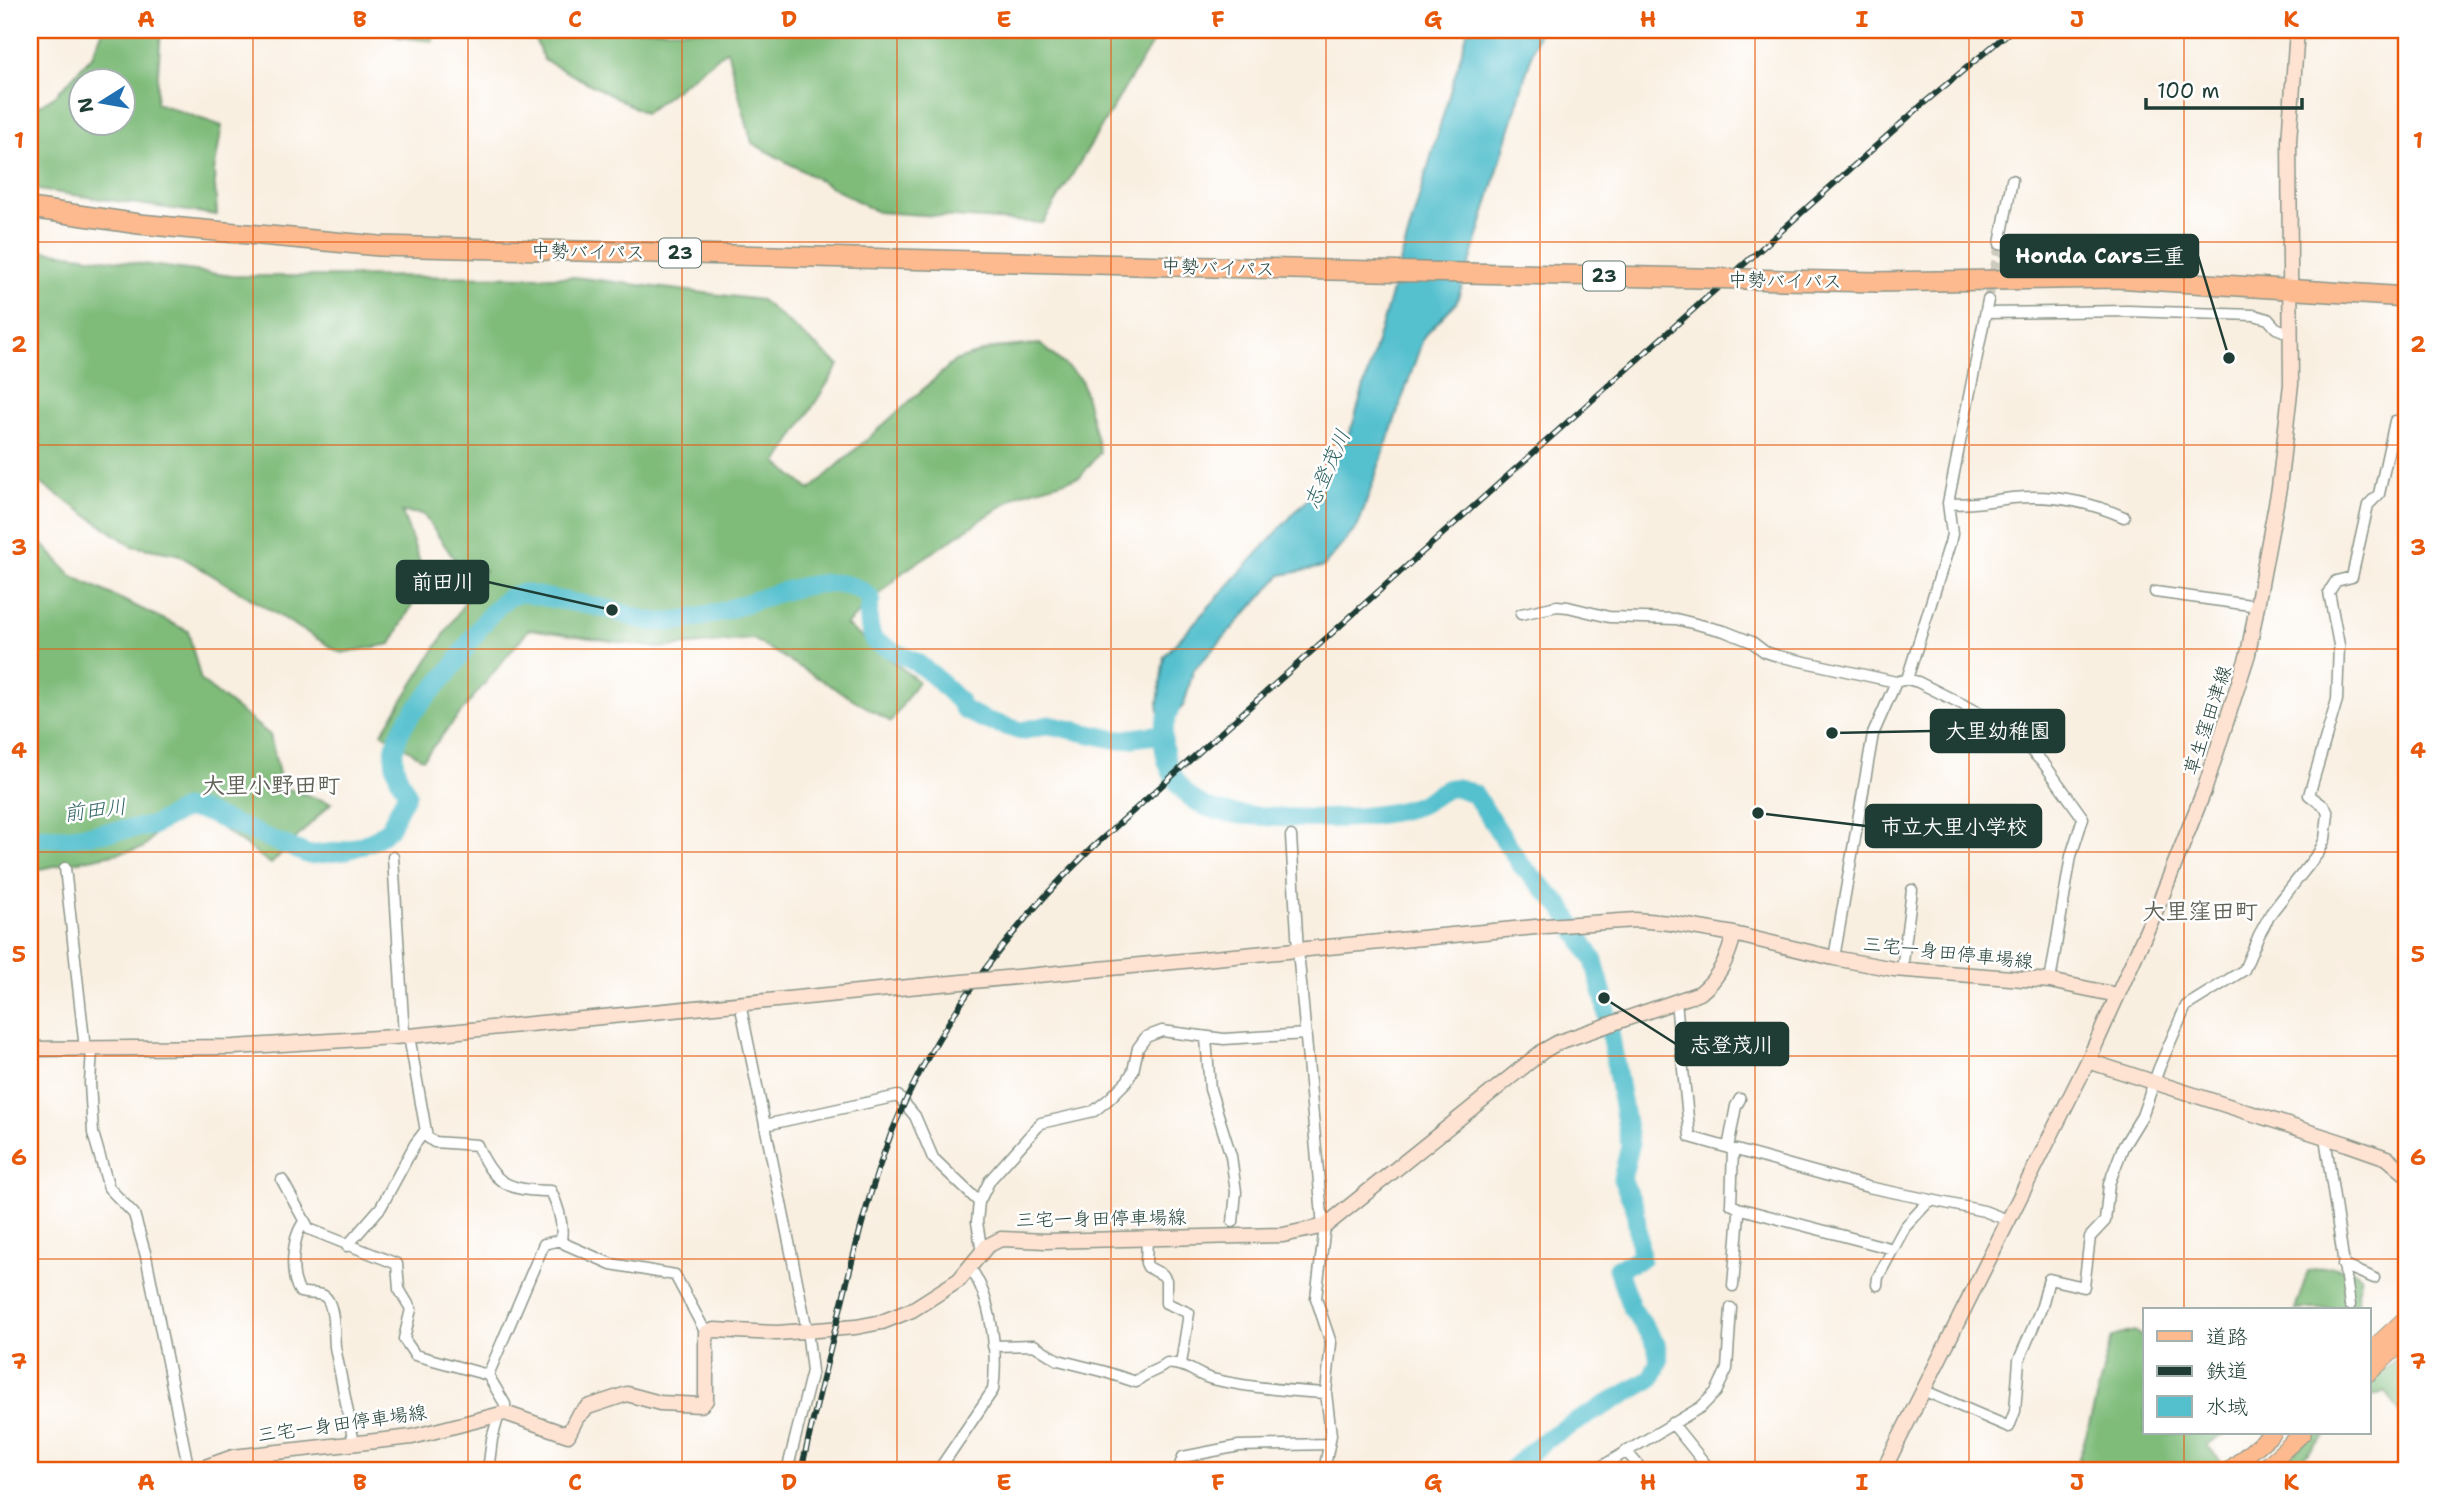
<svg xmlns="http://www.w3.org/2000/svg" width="2437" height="1501" viewBox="0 0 2437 1501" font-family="'Shantell Sans','Klee One',sans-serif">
  <rect width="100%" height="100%" fill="#fff"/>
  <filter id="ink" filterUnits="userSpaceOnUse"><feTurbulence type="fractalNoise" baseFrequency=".0143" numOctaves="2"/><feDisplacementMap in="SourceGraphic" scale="14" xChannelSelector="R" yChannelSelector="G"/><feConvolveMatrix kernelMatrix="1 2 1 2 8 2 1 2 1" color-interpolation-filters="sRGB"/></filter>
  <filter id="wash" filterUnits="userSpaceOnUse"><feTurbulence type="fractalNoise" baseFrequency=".00686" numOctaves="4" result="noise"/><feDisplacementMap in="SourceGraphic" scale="28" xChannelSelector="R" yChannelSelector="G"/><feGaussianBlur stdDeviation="1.57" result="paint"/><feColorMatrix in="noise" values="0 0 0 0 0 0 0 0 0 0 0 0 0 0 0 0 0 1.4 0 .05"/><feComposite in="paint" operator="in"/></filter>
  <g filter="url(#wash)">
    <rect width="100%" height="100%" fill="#f9efe1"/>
    <path fill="#7fbc7a" stroke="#4f7c57" stroke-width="2" fill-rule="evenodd" d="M103,30h58l-5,73 66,23 -8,46 3,43 -187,-26v-78l26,-16 36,-39zM122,80v42h-42v-42z
      M390,30h-1h46l-2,11 -35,-4z
      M531,30h629l-117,193 -166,-11 -125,-69 -25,-93 -82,63 -101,-53z
      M30,249l202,27 342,1 187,23 78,65 -62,98 33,27 145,-129 39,-13 46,-4 41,35 19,73 -20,25 -60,17 -117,78 -57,53 72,56 -27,41 -138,-83 -95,9 -129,-19 -106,130 -41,-26 103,-163h-23l-39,-56 -21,-2 24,67 -35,65 -50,9 -164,-99 -45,-8 -102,-70z
      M30,531l42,45 116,55 13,50 69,54 12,52 49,16 -60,61 -88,-64 -40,48 -113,23z
      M2331,1266l23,5 7,5 -4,16 2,15 -64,3 13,-39z
      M2134,1331l11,8v94h80l-18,13 18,20 -6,5h-145c17,-43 25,-89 38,-134z
      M2407,1348v76l-21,-33 -17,6v-13z
      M2315,1433h14l-42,38h-14z"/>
    <path fill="#54c0ce" stroke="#3a7e81" stroke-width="2" d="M1468,30h71l-68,230 -15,43 -32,33 -66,190 -35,41 -42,8 -88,96 -9,34 -23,24 -3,-26 6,-47 164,-180 25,-52z"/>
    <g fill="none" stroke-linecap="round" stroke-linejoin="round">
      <path stroke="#54c0ce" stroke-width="19" d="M1173,699c-3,11 -10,25 -10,36 0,29 14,58 41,71 20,10 47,9 69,11 34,2 68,3 102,-2 13,-2 29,-4 42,-9 25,-11 28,-28 58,-11l46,70 41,42 32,54 10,37 26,148 -8,33 13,29 6,51 -24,9 14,39 25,37 3,17 -8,18 -105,60 -37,32
        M30,837l34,1 88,-12 32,-17 16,1 109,45 36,-4 28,-10 16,-12 18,-36c-8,-14 -16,-29 -12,-46 7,-31 37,-53 56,-78 17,-22 31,-50 53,-68 6,-5 12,-7 19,-8 28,6 57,10 85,16 18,4 33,13 52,13 16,1 37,-4 53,-8 40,-10 126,-54 158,-15 -5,15 -3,28 3,42l42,21 18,14 25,25 5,9 21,10 36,11 28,-6 69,15 45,-6"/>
    </g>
  </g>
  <g filter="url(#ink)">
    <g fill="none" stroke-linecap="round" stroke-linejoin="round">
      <path stroke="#cdcbbe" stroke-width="10" stroke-dasharray="10 5" stroke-linecap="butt" d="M1988,300l12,-56"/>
      <g stroke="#8c968a" stroke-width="13">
        <path id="street" d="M2000,244l12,-64
          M1986,313l142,-2 126,4 14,4 8,9 15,6
          M1948,503c21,3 45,-3 65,-5 39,-4 75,3 111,19
          M2155,592l103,14
          M1521,614l36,-8 11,1 41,10 67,2 48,12 28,11 13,10 13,4 118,26 11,-3 11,3 70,35 28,18 29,30 38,53 -12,38 -21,125
          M1907,679l43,-136 2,-9 -4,-31 40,-203
          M1291,836l7,114 25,277
          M393,857l11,179
          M65,868l20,181
          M1834,958l39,-224 23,-52
          M1902,970l10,-80
          M1676,1002l14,135 178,50 116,24 26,10
          M740,1003l67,327 5,41 -25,100
          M409,1036l18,101 7,5 43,3c17,39 31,46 74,46 7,15 13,32 10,49
          M1206,1038l4,51 21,67 5,36 -3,30
          M92,1049l-2,34 3,50 16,55 25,26 12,42 43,215
          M765,1125l133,-29 17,20 18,42 46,44
          M2325,1137l25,168
          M1728,1148l8,-42 4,-7
          M282,1180l27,49 88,35 2,25 12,20 -7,30 11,16 73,20
          M1738,1208l155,41 12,-22 24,-26
          M304,1222c-12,15 -15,54 -4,70 7,2 15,1 22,3 13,4 12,40 13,52l19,96
          M1147,1238l-1,25 2,4 15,8 3,5v23l23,10 -8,51
          M347,1246l34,-39 34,-63 10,-13
          M982,1253l-5,-31 2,-20 11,-22 51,-57 53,-12 15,-12 18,-18 6,-10 5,-23 8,-11 16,-6 62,8 82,-5
          M2343,1265l31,13
          M1877,1285l1,-8 15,-28
          M1733,1286l6,-72 -1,-6 -7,-4 2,-54
          M993,1346l41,-1 24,15 44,11 34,11c9,-10 21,-10 31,-19 24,2 27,11 45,16 37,9 76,12 114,14
          M1925,1391l84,36 6,-16 4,-51 23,-54 7,-27 35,8 6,-50 15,-16 4,-37 14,-37 19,-31 17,-48 27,-62 58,-36 15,-35 12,-22 48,-61 6,-13 3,-25 -3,-7 -16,-12 28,-95 2,-55 -10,-53 7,-11 16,-4 16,-72 11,-11 16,-73 12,4
          M505,1413v-9l-17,-29 56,-131 17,-4 4,4 46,20 64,11 31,58
          M1672,1423l39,48
          M1626,1451l17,20
          M488,1471l4,-32 7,-25
          M938,1471l55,-81c5,-35 -1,-93 -23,-122
          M1178,1471l5,-14 56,-11 90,-2
          M1324,1471l7,-36 -5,-42 5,-50 -15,-45 9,-72
          M1594,1471l107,-64 15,-15 11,-23 4,-61"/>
      </g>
      <g stroke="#8c968a" stroke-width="17">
        <path id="secondary" d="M1027,976l519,-50 90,-6 34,3 64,11 100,24 60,11 156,12 67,14
          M30,1049l204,-2 175,-11 510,-50
          M2088,1061l259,83 40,14 20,17
          M194,1471l39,-14 179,-20 93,-24 63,22 9,-18 11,-10 39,-13 33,9 41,2 5,-5v-67l8,-3 63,3 79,-6 26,-5 30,-12 47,-30 28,-34 14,-7 45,2 237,-6 42,-9 218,-175 16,-9 141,-49c19,-15 28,-35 34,-59
          M1883,1471l205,-410 72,-160 44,-110 44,-137 31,-166 12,-104 -2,-243 8,-111"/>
      </g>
      <g stroke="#8c968a" stroke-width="18">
        <path id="primary" d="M2369,1352l38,-35
          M2369,1373l38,-35
          M2228,1471l45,-38
          M2261,1471l42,-38"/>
      </g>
      <g stroke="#8c968a" stroke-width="22">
        <path id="highway" d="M30,208l109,16 240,22 952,24
          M1877,282l238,-4 292,19"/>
      </g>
      <use href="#street" stroke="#fff" stroke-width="10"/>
      <use href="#secondary" stroke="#fee3d2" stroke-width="14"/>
      <use href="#primary" stroke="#fcba8e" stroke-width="16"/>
      <use href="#highway" stroke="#fcba8e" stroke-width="19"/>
      <g stroke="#1f3d34" stroke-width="6">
        <path id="rail" d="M801,1471c13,-56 27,-113 41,-169 14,-57 28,-114 49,-168 45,-110 117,-205 202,-287l831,-744 88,-73"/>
      </g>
      <use href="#rail" stroke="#fff" stroke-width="3.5" stroke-dasharray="10" stroke-linecap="butt"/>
      <g stroke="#8c968a" stroke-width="17" stroke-linecap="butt">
        <path id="secondary-bridge" d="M919,986l108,-10"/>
      </g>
      <g stroke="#8c968a" stroke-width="22" stroke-linecap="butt">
        <path id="highway-bridge" d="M1331,270l546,12"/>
      </g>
      <use href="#secondary-bridge" stroke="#fee3d2" stroke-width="14"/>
      <use href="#highway-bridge" stroke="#fcba8e" stroke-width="19"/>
    </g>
  </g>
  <path fill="none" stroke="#e8590c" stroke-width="2" stroke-opacity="0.55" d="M253,30v1441M468,30v1441M682,30v1441M897,30v1441M1111,30v1441M1326,30v1441M1540,30v1441M1755,30v1441M1969,30v1441M2184,30v1280M30,242h2377M30,445h2377M30,649h2377M30,852h2377M30,1056h2377M30,1259h2377M2184,1433v38"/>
  <g text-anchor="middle" stroke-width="5" stroke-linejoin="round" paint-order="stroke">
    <g fill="#fff" stroke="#627771" stroke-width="2">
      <rect x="659" y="238.5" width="42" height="29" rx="5"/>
      <rect x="1583" y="261.5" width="42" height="29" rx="5"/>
    </g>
    <g font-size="18" font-weight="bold" fill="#1f3d34">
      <text x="680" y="259">23</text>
      <text x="1604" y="282">23</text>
    </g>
    <g font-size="19" fill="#1f3d34" stroke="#fff">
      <text transform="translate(588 251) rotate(1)" y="7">中勢バイパス</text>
      <text transform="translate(1218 267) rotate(2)" y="7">中勢バイパス</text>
      <text transform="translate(1785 280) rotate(1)" y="7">中勢バイパス</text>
      <text transform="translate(2207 720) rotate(-72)" y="7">草生窪田津線</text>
      <text transform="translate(1948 952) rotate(6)" y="7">三宅一身田停車場線</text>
      <text transform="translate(1101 1218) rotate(-1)" y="7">三宅一身田停車場線</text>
      <text transform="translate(342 1423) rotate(-8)" y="7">三宅一身田停車場線</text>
    </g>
    <g font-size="21" font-style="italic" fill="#2f6462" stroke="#fff">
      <text transform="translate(1327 469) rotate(-66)" y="7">志登茂川</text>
      <text transform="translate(95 810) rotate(-7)" y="7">前田川</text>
    </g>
    <g font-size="23" font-weight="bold" fill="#616359" stroke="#fff">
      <text x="271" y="793">大里小野田町</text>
      <text x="2200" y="919">大里窪田町</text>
    </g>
  </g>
  <path fill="none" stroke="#1f3d34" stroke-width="2.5" d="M2229 358L2198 256M612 610L488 582M1832 733L1931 731M1758 813L1866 826M1604 998L1676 1044"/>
  <g fill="#1f3d34" stroke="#fff" stroke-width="2.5">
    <circle cx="2229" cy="358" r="7"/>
    <circle cx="612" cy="610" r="7"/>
    <circle cx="1832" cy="733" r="7"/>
    <circle cx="1758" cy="813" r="7"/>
    <circle cx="1604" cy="998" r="7"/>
  </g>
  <g fill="#1f3d34" stroke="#1f3d34" stroke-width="2.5">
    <rect x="2001" y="235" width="197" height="42" rx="7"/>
    <rect x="397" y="561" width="91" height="42" rx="7"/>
    <rect x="1931" y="710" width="133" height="42" rx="7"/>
    <rect x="1866" y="805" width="175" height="42" rx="7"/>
    <rect x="1676" y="1023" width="112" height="42" rx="7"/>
  </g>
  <g font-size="21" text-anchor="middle" font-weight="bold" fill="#fff">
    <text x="2100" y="263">Honda Cars三重</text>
    <text x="443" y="589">前田川</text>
    <text x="1998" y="738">大里幼稚園</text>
    <text x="1954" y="834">市立大里小学校</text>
    <text x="1732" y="1052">志登茂川</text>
  </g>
  <rect width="2437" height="1501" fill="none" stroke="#fff" stroke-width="77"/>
  <rect x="2143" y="1308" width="228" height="126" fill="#ffffff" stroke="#a5b1ae" stroke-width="2"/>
  <rect x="2157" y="1331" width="35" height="10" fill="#fcba8e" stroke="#a5b1ae" stroke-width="2"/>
  <text x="2206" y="1344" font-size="21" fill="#1f3d34">道路</text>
  <rect x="2157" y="1366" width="35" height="10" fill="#1f3d34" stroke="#a5b1ae" stroke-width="2"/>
  <text x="2206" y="1378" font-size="21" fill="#1f3d34">鉄道</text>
  <rect x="2157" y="1396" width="35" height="21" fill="#54c0ce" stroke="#a5b1ae" stroke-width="2"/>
  <text x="2206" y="1414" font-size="21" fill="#1f3d34">水域</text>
  <g transform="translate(102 102) rotate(259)"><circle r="33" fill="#ffffff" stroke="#a5b1ae" stroke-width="2"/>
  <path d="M0-5L12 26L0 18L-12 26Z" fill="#1f6fb2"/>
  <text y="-10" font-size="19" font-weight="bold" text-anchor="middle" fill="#1f3d34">N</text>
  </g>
  <path d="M2146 98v10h156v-10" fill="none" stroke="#1f3d34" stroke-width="3.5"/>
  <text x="2157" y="98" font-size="21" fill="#1f3d34" stroke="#ffffff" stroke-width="5" paint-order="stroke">100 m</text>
  <rect x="38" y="38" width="2360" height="1424" fill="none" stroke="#e8590c" stroke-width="2.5"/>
  <g font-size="23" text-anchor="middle" font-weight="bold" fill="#e8590c">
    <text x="146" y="27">A</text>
    <text x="360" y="27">B</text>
    <text x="575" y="27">C</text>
    <text x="789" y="27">D</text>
    <text x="1004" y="27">E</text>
    <text x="1218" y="27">F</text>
    <text x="1433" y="27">G</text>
    <text x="1648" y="27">H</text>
    <text x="1862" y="27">I</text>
    <text x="2077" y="27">J</text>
    <text x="2291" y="27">K</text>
    <text x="19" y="148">1</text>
    <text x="2418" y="148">1</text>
    <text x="19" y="352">2</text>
    <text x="2418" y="352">2</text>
    <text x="19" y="555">3</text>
    <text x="2418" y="555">3</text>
    <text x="19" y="758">4</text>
    <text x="2418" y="758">4</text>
    <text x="19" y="962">5</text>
    <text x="2418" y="962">5</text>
    <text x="19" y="1165">6</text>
    <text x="2418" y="1165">6</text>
    <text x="19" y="1369">7</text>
    <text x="2418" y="1369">7</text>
    <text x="146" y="1490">A</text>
    <text x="360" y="1490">B</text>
    <text x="575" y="1490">C</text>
    <text x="789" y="1490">D</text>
    <text x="1004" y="1490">E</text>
    <text x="1218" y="1490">F</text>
    <text x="1433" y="1490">G</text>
    <text x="1648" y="1490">H</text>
    <text x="1862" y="1490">I</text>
    <text x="2077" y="1490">J</text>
    <text x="2291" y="1490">K</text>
  </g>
</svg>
